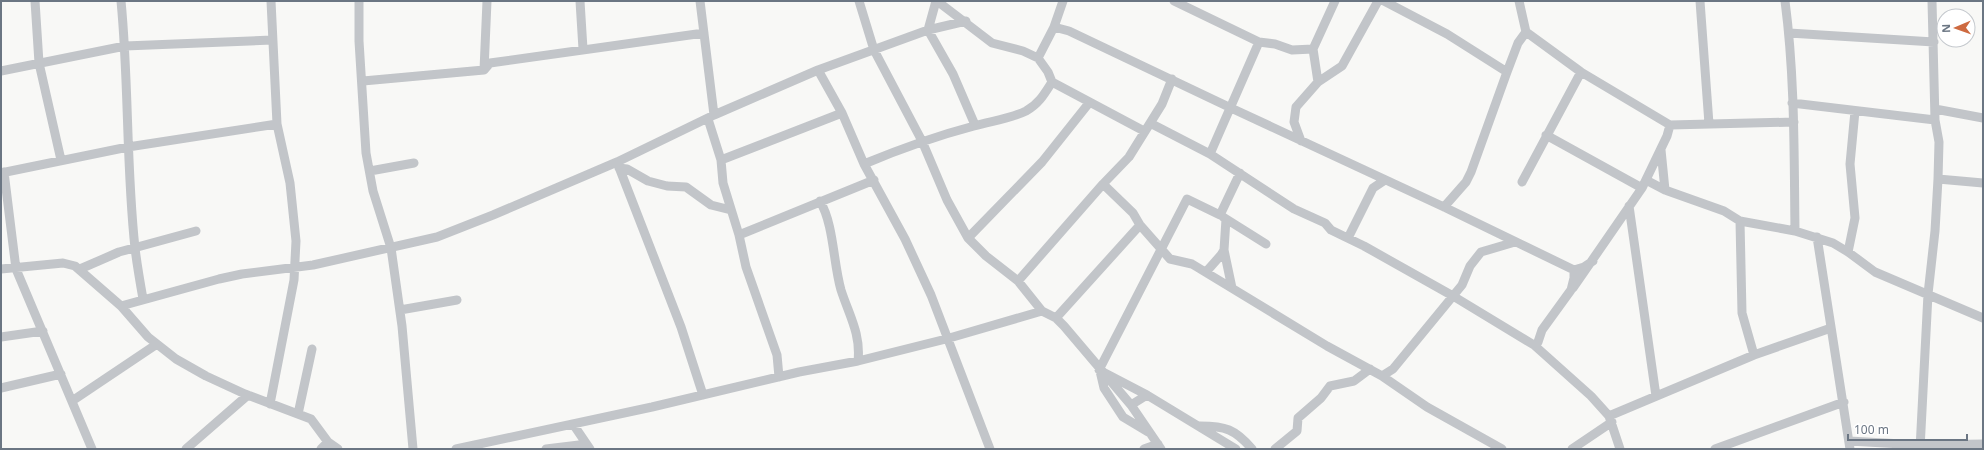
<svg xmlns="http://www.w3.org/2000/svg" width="1984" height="450" viewBox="0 0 1984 450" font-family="'Noto Sans',sans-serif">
  <rect width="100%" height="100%" fill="#f8f8f6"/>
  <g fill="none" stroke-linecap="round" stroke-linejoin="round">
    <path stroke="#c2c5c9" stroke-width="9" d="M35,1l4,62 22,97
      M121,1c8,82 5,165 14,247 2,17 5,34 8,51
      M359,1v40l7,112 7,38 18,57 11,78 11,123
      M580,1l3,48
      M700,1l14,114
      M859,1l15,49 48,91 25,59 21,38 18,18 32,25 24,30 14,7 8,8 67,79 30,44
      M936,1l-8,29 25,44 22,51
      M937,1l55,42 31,8 15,7 10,14 4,10 92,49
      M1174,1l85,41 16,2 17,6 21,-1 22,-48
      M1384,1l63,33 60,38
      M1519,1l7,31 55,40 89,53 124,-3
      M1700,1l9,123
      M1785,1c10,76 9,154 10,230
      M1054,27l15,4 162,77 213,99 130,63 10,-3 9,-6
      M1789,33l145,9
      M1313,49l5,33
      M1038,58l16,-31 9,-26
      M484,70l3,-69
      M818,70l24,43 22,51 41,75 26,56 59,154
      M1,71l124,-25 147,-6
      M1172,79l-10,25 -33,53 -26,27 30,29 7,12 30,34 22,5 135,82 55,30 45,31 75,42
      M363,81l121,-11 6,-7 214,-30
      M1792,103l143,17
      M1935,109l48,9
      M708,119l13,41 2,23 16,52 7,32 31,88 2,22
      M1150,123l60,31 84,55 31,14 6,7 33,16 89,50 81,49 4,-3 4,-12 29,-40 3,-12v-8
      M1546,135l96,53
      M1301,141l-7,-19 2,-15 22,-25 24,-16 36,-65
      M1661,150l4,40
      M1210,154l49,-112
      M721,160l121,-47
      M617,162l64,165 22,68
      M864,164c36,-15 72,-28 110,-38 17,-5 36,-7 52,-15 13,-7 19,-18 26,-29
      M619,168l8,1 21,12 19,5 19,1 25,18 20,5
      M370,171l44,-8
      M4,172l12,97 76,180
      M1,173l127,-26 149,-23
      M1938,179l45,4
      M1646,180l19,10 59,21 16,10 55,10 38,12 15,9 27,20 108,46
      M1522,182l59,-110
      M820,201c14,24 13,61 21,89 8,25 20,44 17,71
      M1629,206l27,190
      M1444,207l22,-25 5,-10 36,-100 11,-29 8,-11
      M1223,217l43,27
      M1740,221l2,92 12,42
      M739,235l135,-55
      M1817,237l33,212
      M968,238l74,-76 47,-59
      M1348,238l25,-50 12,-8
      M1224,250l8,38
      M1848,252l7,-34 -5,-54 5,-53
      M1,269l62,-6 12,3 46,40 27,31 28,22 30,17 39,18 66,25 17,23 10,7
      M80,269l39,-17 77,-21
      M1206,272l15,-17 3,-5 2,-31
      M1018,281l85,-97
      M1573,288l69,-100 25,-52 3,-11
      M121,306l98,-27 23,-5 71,-9 124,-28 56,-22 124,-53 97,-47 104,-45 110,-40 38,-9
      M400,310l57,-10
      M1056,318l84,-93
      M1,337l42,-6
      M1534,345l57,51 18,20 11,33
      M1100,371l4,17 19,29 25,15
      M1382,376l11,-7 69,-84 8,-19 11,-14 34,-10
      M1,388l60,-14
      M72,401l85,-57
      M270,404l24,-124 2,-39 -6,-58 -13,-59 -6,-123
      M1131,405l16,-10
      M298,414l14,-65
      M1609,416l145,-61 77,-27
      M573,424l17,25
      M1200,426c25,0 35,3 52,23
      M1849,441l71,4 63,-1
      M186,449l62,-54
      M321,449l7,-7
      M456,449l196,-42 147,-35 59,-11 88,-22 96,-28
      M546,449l33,-4 9,4
      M1144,449l14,-5
      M1236,449l-89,-54 -48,-25 88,-171 33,16 20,-42
      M1275,449l22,-18 1,-13 23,-20 9,-12 24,-5 16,-12
      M1572,449l40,-27
      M1715,449l129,-47
      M1920,449l8,-155 7,-63 3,-52 1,-37 -4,-22 -3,-119"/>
  </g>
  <rect width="1984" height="450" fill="none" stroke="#6b7683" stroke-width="4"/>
  <g transform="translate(1956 28) rotate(268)"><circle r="19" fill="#ffffff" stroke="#c4c8cd"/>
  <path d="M0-3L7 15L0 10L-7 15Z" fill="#ce6a40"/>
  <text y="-6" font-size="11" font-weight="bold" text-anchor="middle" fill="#6b7683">N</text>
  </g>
  <path d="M1848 434v6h119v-6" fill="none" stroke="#6b7683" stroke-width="2"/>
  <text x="1854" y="434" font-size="12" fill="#6b7683" stroke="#ffffff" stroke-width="3" paint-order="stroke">100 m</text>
</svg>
